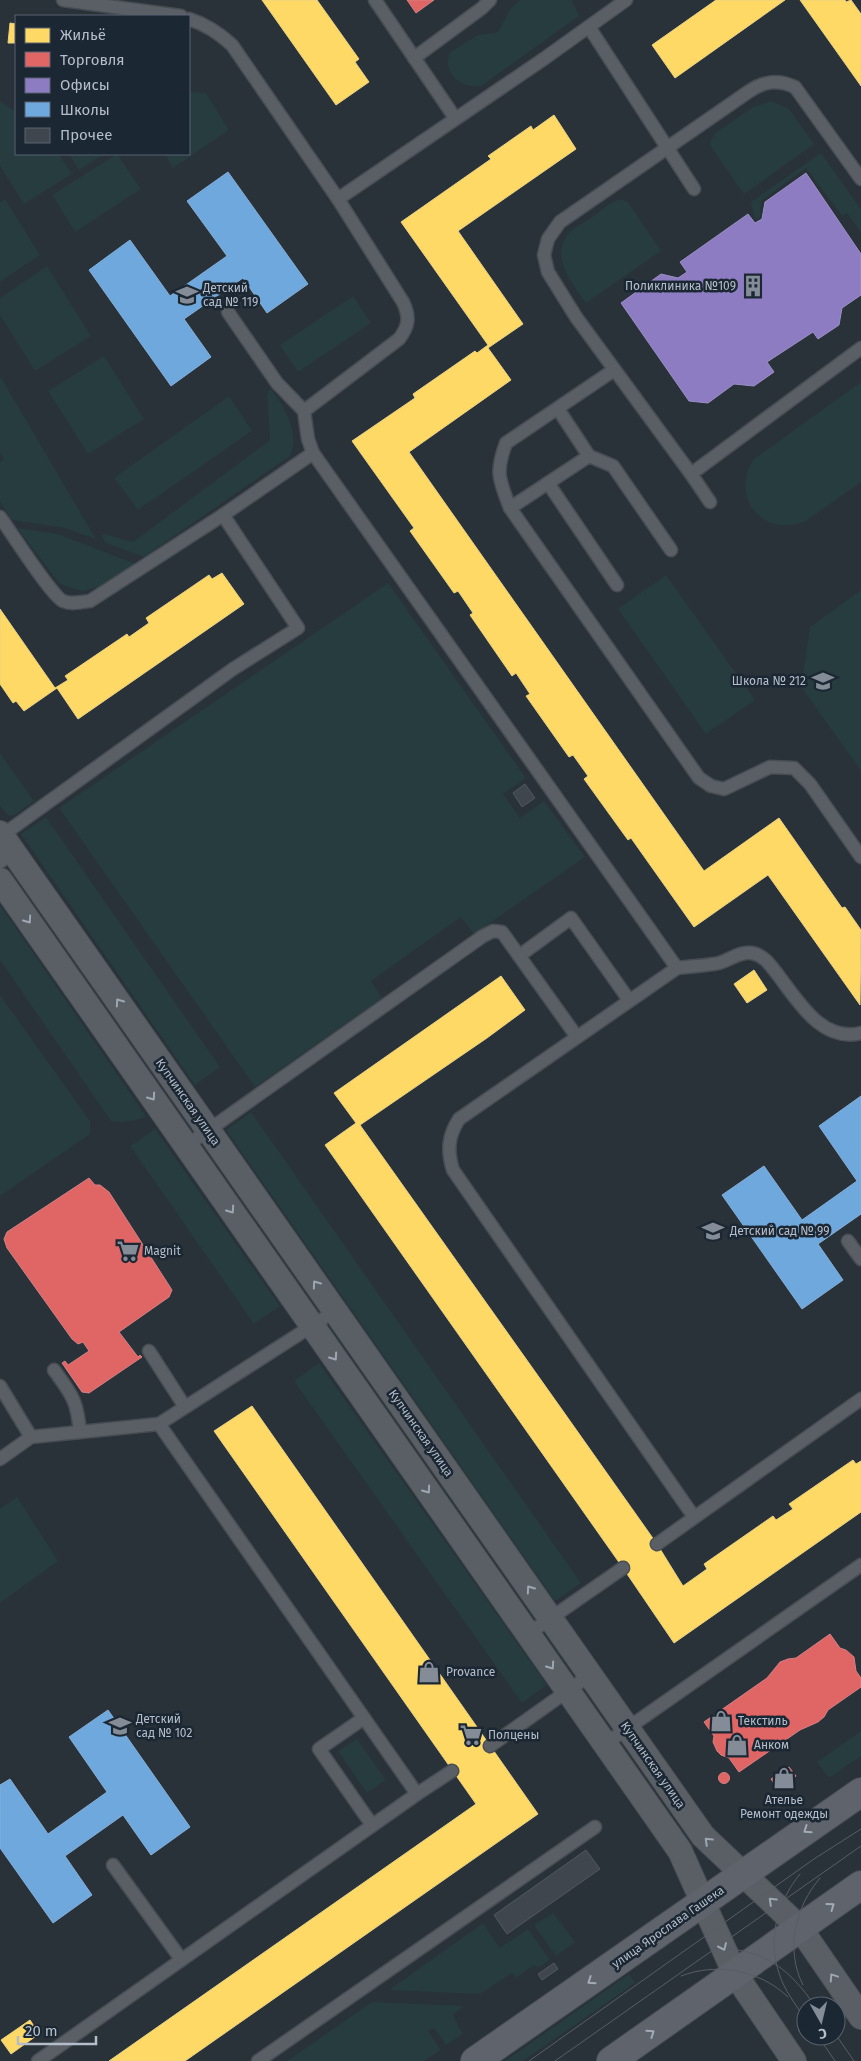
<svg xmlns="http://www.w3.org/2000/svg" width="861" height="2061" font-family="'Fira Sans',sans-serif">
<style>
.green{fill:#263c3f}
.homes{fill:#ffd966;stroke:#e8d184}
.shops{fill:#e06666;stroke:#d38084}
.offices{fill:#8e7cc3;stroke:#9990c5}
.schools{fill:#6fa8dc;stroke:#84aed7}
.building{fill:#40464d;stroke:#515860}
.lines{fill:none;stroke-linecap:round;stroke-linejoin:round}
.lane-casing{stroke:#484d53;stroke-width:15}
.street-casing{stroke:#484d53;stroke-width:26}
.secondary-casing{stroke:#484d53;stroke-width:30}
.lane{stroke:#5a5f66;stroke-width:12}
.street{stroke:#5a5f66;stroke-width:24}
.secondary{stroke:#5e636c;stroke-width:28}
.tram{stroke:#585e64;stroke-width:1}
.oneway{stroke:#9ea6b1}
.oneway2{stroke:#a3abb7}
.labels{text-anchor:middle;stroke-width:5;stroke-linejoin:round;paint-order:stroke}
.poi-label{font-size:12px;fill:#b4bdca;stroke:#1c2734;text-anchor:start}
.street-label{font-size:12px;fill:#b4bdca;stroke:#1c2734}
</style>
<rect width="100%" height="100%" fill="#293139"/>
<!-- green -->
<g class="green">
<path d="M520,0h52l7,16 -98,70c-19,3 -40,-13 -31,-34l28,-17 20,-3 12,-23z"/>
<polygon points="189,92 206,93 229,130 173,168 165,154 189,154"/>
<polygon points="0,101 16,112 16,154 59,154 72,174 24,204 0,166"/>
<polygon points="772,101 789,109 814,144 744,194 711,147 710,142 714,134 753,107"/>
<polygon points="821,153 861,209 861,233 847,213 842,216 806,168 761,201 760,217 755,220 751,202"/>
<polygon points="69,154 104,154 79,170"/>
<polygon points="117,154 141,189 75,232 52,195"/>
<polygon points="5,199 40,255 0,282 0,202"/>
<path d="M621,199l7,3 33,49 -75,52c-14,-20 -39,-49 -15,-72 5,-4 11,-8 17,-11 10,-7 21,-18 33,-21z"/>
<polygon points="47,266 91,336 35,371 0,315 0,298"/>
<polygon points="353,296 371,323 298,372 280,345"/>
<polygon points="104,356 144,419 88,454 48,391"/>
<polygon points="0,376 96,539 65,528 12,520 0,502 0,462 4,459 0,453"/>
<path d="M861,382v100l-55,39c-42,18 -78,-23 -52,-62z"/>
<path d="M270,388c14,17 31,46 20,68l-146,101 -38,-14 -5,-8 4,-1 28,8 137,-102 -3,-45z"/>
<polygon points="229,396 252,431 138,510 114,478"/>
<polygon points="17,528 58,534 136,564 102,586 83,591 71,588 59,583"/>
<polygon points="666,575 755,700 706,734 618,609"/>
<polygon points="388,583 526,778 503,794 520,818 544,801 585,857 474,934 461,917 371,981 382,998 255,1087 59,808"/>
<polygon points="861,590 861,771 801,687 810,627"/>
<polygon points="0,753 34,801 15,815 9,816 0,806"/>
<polygon points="46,817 220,1067 195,1085 21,834"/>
<path d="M0,905l146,211c-11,6 -22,7 -35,5l-111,-161z"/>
<polygon points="0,995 90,1121 90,1134 0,1196"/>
<polygon points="251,1112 581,1583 555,1601 226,1130"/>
<polygon points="155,1129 280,1306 254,1324 130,1146"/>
<polygon points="319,1363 547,1685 522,1703 294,1381"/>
<polygon points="17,1497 58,1561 0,1603 0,1509"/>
<polygon points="861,1731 861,1756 829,1778 817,1762"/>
<polygon points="357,1739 386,1780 367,1793 338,1751"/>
<polygon points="553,1913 575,1942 556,1956 534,1925"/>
<polygon points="483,1923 500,1948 528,1929 550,1960 538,1968 534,1965 516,1978 512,1973 480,1994 389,1990"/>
<polygon points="629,1974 635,1983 523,2061 505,2061"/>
<polygon points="372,2002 464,2006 453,2015 463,2034 446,2045 434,2028 428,2031 441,2050 424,2061 287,2061"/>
</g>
<!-- homes -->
<g class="homes">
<polygon points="262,0 317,0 359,59 355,62 369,82 336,105"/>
<polygon points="716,0 785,0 675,78 652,45"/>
<polygon points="800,0 845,0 846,2 851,0 861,14 861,86"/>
<polygon points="10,23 16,24 16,43 8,43"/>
<polygon points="554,115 576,149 458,231 523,324 488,348 511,380 409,452 704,871 779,818 842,908 845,907 861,930 860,1005 768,875 694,927 631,838 628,840 584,779 588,776 573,755 569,757 526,696 530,694 516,673 512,676 470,615 473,613 458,591 454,593 410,531 414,528 352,441 415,398 413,394 475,351 477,353 488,345 401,222 491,159 488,156 531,126 533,130"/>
<polygon points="222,573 244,604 78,719 57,688 24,711 16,701 13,703 0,684 0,609 55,688 68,680 65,676 127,634 129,637 149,623 146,618 209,575 212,579"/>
<polygon points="754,970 767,990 747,1003 734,984"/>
<polygon points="501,976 525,1010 487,1038 360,1125 563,1411 657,1544 683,1586 707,1569 704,1564 773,1516 776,1520 793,1509 789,1504 853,1460 856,1464 861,1461 861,1512 674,1643 623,1568 325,1145 356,1123 334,1093"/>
<polygon points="252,1406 538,1814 185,2061 109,2061 476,1804 214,1431"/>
<polygon points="30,2020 39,2034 11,2054 1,2040"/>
</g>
<!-- shops -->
<g class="shops">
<polygon points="407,0 434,0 416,13"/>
<polygon points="89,1178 95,1185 100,1185 109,1192 172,1290 169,1297 119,1332 138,1357 140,1355 142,1357 89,1393 82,1392 62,1363 65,1361 68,1365 89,1351 83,1342 78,1344 72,1339 7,1248 4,1239 7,1232"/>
<polygon points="830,1634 840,1648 846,1650 854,1657 856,1671 861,1678 861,1687 828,1710 824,1717 818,1722 800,1730 739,1772 729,1758 721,1755 717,1751 713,1742 714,1736 704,1722 767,1678 780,1662 788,1659 796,1658"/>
<polygon points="789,1767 796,1776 778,1789 771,1779"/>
<circle cx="724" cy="1778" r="5.5"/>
</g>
<!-- offices -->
<polygon class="offices" points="806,173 861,254 861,295 842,308 839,325 818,339 813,332 767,362 774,372 754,386 734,384 708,403 689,401 621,303 661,274 678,278 687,272 680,262 748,214 755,223 762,219 765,202"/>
<!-- schools -->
<g class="schools">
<polygon points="228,172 308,284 267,313 243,278 184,319 211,357 171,386 89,270 130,240 170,296 227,256 187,201"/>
<polygon points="861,1096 861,1214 818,1244 843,1280 802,1309 722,1195 764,1166 802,1220 857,1181 819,1126"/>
<polygon points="108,1710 190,1827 151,1855 123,1815 65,1856 92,1895 53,1923 0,1848 0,1785 10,1779 48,1834 107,1792 69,1737"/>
</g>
<!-- building -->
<g class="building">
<polygon points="525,784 535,798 522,807 513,793"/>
<polygon points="586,1850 600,1869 507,1934 494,1915"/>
<polygon points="554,1963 558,1969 542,1980 538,1974"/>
</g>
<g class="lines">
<!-- lane casing -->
<g class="lane-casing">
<g id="lane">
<polyline points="63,0 181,16"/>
<polyline points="375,0 455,118"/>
<path d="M189,19c16,5 30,14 43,26l106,154 207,-141 81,-58"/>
<polyline points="589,27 694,189"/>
<polyline points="414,58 482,8 490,0"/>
<path d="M861,179l-66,-92c-17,-8 -31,-6 -47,5l-188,130 -12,17 -4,16 4,17 28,45 115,157 170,-126"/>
<polyline points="228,312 277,383 304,411 308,439 313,453 677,968"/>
<path d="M614,370l-108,73c-11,30 -7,36 4,65l189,270 12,8 13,3 46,-22 24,1 16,16 51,73"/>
<polyline points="558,409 589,456 613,466 671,550"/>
<path d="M304,411l95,-72c10,-13 11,-22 4,-37l-65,-103"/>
<polyline points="691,474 710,502"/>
<polyline points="548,483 617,585"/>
<polyline points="510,508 589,456"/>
<path d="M0,517c11,15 51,78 63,84 9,4 17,1 27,0l133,-86 90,-62"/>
<polyline points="0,837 233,669 298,628 223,515"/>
<polyline points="0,862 14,853"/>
<polyline points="519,956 571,918 629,1000"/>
<polyline points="186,1146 483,936 493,931 502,932 577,1037"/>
<polyline points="848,1241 861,1259"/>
<polyline points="149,1351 185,1407"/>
<path d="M54,1370c18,25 23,30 26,62"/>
<polyline points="0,1386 31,1437"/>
<polyline points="0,1459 31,1437 159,1424"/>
<path d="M694,1517l-241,-347c-6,-19 -5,-34 6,-51l218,-151c14,-2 29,-2 42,-5 11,-3 21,-12 33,-10 12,2 19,13 26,22 20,26 44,68 83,58"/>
<polyline points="657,1544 861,1399"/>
<polyline points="528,1634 623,1568"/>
<polyline points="364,1718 319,1749 372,1825"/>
<polyline points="605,1744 861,1565"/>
<polyline points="490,1746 590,1675"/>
<polyline points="417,1794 452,1771"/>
<polyline points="113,1865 181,1959"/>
<polyline points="38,2061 417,1794 159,1424 335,1311"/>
<polyline points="258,2061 595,1827"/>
</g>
</g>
<!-- street casing -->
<g class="street-casing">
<g id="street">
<polyline points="0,833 703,1836 800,1928 861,2017"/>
<polyline points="0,880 680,1851 735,1974 794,2061"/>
</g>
</g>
<!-- secondary casing -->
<g class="secondary-casing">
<g id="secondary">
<polyline points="475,2061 861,1792"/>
<polyline points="611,2061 861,1885"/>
</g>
</g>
<!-- lane -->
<use href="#lane" class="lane"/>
<!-- street -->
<use href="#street" class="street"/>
<!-- secondary -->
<use href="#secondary" class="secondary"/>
<!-- tram -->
<g class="tram">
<path d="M800,1874c-22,27 -33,64 -21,99 5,17 17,32 27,47"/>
<path d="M714,1949c48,-2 75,19 101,57"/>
<path d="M681,1976c36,-14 79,-6 107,21"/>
<path d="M803,1985c-18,-35 -8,-78 17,-107"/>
<polyline points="836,2035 854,2061"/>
<polyline points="818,2036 835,2061"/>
<polyline points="529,2061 814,1859 861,1829"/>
<polyline points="555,2061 861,1846"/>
</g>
</g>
<!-- one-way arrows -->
<defs><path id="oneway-chevron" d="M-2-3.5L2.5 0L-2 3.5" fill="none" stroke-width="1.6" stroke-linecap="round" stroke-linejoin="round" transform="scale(1.25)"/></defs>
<g class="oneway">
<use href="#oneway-chevron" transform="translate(28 920) rotate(55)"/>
<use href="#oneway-chevron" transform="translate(119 1002) rotate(-125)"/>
<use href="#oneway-chevron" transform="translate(152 1097) rotate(55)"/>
<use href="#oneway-chevron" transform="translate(231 1210) rotate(55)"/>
<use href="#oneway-chevron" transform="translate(316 1284) rotate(-125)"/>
<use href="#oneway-chevron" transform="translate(334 1357) rotate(55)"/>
<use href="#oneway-chevron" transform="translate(427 1490) rotate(55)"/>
<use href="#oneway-chevron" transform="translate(530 1589) rotate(-125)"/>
<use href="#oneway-chevron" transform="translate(551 1666) rotate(55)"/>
<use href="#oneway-chevron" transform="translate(708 1841) rotate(-136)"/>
<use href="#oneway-chevron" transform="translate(772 1901) rotate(-137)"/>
<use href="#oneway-chevron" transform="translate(723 1947) rotate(66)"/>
<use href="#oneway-chevron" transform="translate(833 1977) rotate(-124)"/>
</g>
<g class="oneway2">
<use href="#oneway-chevron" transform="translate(807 1830) rotate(145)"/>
<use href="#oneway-chevron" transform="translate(831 1906) rotate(-36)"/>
<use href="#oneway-chevron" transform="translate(591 1981) rotate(146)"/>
<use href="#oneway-chevron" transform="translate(651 2033) rotate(-35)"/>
</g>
<!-- icons -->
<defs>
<g id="building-bare" transform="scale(1.725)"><path d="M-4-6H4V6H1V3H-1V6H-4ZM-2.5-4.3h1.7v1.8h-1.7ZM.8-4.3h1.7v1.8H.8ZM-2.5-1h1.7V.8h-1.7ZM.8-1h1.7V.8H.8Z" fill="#838c97" stroke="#1c2734" stroke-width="2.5" paint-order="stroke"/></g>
<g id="school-bare" transform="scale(1.725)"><path d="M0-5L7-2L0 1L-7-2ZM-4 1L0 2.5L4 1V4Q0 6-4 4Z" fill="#838c97" stroke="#1c2734" stroke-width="2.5" paint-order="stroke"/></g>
<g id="supermarket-bare" transform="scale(1.725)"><path d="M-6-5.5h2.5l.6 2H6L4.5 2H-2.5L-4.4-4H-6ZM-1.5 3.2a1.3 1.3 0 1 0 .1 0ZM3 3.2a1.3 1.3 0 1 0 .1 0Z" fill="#838c97" stroke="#1c2734" stroke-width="2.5" paint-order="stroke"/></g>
<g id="shop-bare" transform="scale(1.725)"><path d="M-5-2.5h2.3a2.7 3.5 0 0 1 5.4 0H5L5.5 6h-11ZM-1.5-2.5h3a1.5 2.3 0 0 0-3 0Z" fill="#838c97" stroke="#1c2734" stroke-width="2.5" paint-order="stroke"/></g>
</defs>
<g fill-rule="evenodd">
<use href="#building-bare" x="753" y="286"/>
<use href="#school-bare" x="187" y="295"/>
<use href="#school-bare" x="823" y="681"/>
<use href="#school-bare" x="713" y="1231"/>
<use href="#supermarket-bare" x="128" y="1251"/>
<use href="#shop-bare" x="429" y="1672"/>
<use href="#shop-bare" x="721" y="1721"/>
<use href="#school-bare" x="120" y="1726"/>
<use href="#supermarket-bare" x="471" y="1735"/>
<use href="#shop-bare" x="737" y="1745"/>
<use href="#shop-bare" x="784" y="1778"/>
</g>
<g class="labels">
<!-- poi labels -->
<g class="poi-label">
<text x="736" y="290" text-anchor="end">Поликлиника №109</text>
<text x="203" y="292">Детский<tspan x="203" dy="14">сад № 119</tspan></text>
<text x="806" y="685" text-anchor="end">Школа № 212</text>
<text x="730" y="1235">Детский сад № 99</text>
<text x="144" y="1255">Magnit</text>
<text x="446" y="1676">Provance</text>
<text x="136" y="1723">Детский<tspan x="136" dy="14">сад № 102</tspan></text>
<text x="738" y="1725">Текстиль</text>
<text x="488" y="1739">Полцены</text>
<text x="754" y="1749">Анком</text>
<text x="784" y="1804" text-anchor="middle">Ателье<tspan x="784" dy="14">Ремонт одежды</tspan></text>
</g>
<!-- street labels -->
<g class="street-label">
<text transform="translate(188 1102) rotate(55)" y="4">Купчинская улица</text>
<text transform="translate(421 1433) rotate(55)" y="4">Купчинская улица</text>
<text transform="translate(653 1765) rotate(55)" y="4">Купчинская улица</text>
<text transform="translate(668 1927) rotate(-35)" y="4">улица Ярослава Гашека</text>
</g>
</g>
<!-- legend -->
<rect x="15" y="15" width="175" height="140" fill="#1c2734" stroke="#596370"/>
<rect x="25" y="28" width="25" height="15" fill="#ffd966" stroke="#596370"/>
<text x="60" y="40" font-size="15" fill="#b4bdca">Жильё</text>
<rect x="25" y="52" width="25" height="15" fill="#e06666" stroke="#596370"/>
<text x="60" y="65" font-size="15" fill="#b4bdca">Торговля</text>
<rect x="25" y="78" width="25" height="15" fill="#8e7cc3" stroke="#596370"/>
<text x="60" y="90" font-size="15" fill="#b4bdca">Офисы</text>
<rect x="25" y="102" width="25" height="15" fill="#6fa8dc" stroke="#596370"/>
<text x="60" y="115" font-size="15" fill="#b4bdca">Школы</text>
<rect x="25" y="128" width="25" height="15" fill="#40464d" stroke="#596370"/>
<text x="60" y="140" font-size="15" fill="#b4bdca">Прочее</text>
<!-- north arrow -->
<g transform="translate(821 2021) rotate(172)"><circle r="24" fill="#1c2734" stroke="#596370"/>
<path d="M0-4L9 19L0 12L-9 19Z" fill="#838c97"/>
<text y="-8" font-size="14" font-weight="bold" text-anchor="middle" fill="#b4bdca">С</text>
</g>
<!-- scale -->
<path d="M18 2036v8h78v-8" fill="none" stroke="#b4bdca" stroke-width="2.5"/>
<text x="25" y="2036" font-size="15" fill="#b4bdca" stroke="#1c2734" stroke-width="4" paint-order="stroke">20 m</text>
</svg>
